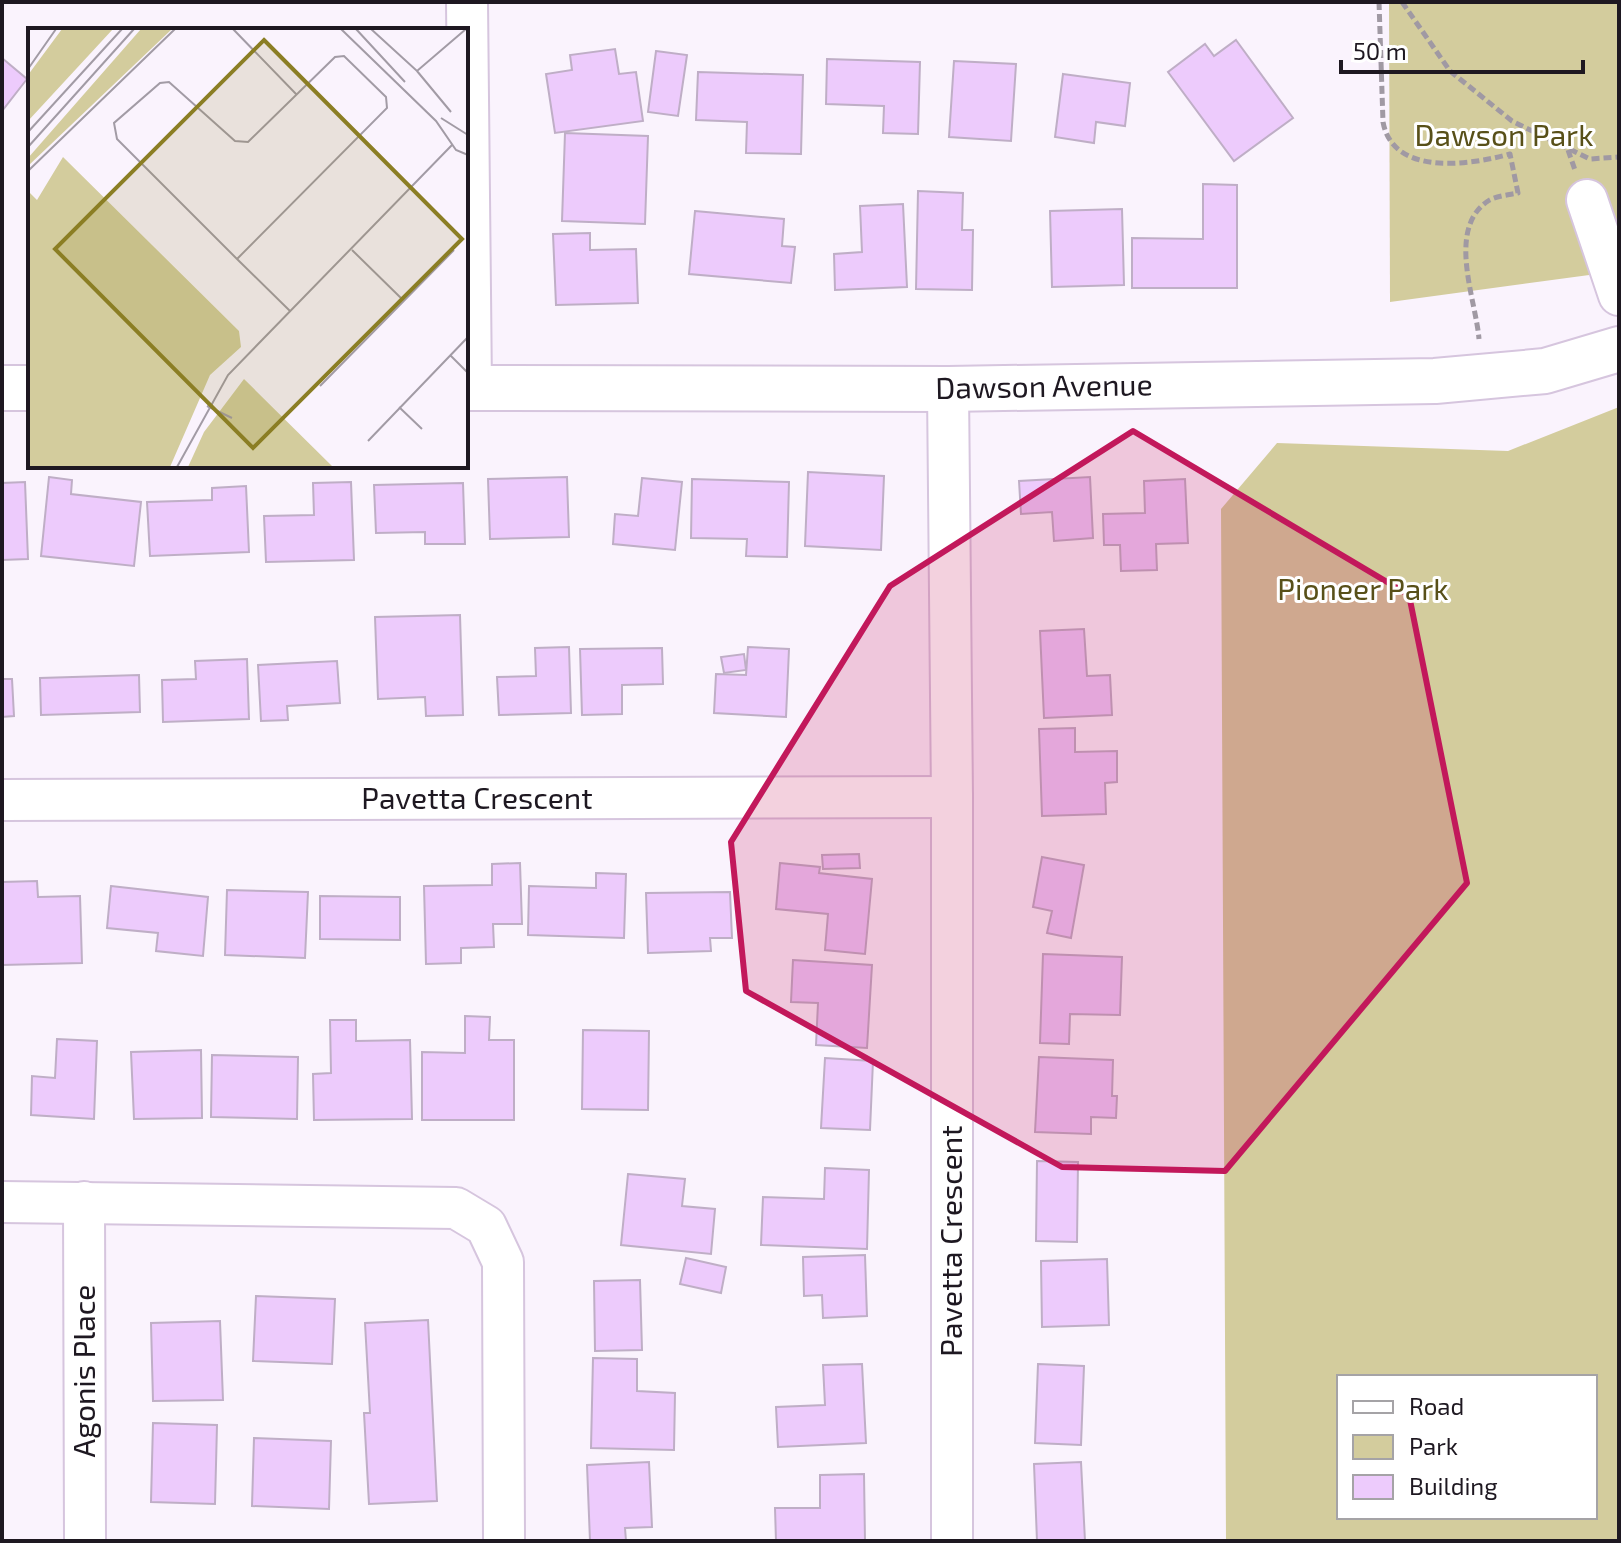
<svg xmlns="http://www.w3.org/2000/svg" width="1621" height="1543" font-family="'Exo 2',sans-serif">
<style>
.green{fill:#d3cc9d;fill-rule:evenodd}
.building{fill:#edcbfc;stroke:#bfaec6;stroke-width:2}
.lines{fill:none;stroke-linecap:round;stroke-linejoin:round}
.minor-casing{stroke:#d6c5de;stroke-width:44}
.major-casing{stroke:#d6c5de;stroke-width:48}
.path{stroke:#a099a3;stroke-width:5;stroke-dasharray:8 4;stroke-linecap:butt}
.minor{stroke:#fff;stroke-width:40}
.major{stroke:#fff;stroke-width:44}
.marked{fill:#c2185b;fill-opacity:0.2;stroke:#c2185b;stroke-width:6;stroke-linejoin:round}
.labels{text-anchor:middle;stroke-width:6;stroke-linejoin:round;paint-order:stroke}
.park-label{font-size:30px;fill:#585019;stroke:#fff}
.street-label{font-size:30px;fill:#1e1821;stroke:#fff}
.inset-road{fill:none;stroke:#a29ba5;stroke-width:2}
.view{fill:#8b7e24;fill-opacity:0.15;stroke:#8b7e24;stroke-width:4}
.inset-edge{fill:none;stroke:#1e1821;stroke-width:4}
</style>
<rect width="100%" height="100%" fill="#faf3fd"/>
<!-- green -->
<g class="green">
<polygon points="1389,2 1619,2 1619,271 1390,302"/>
<path d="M1619,407v1134h-393l-5,-1032 56,-66 231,8zM1339,1377h256v140h-256z"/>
</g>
<!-- building -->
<g class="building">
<polygon points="1236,40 1293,118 1234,161 1168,72 1205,44 1214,56"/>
<polygon points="615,49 619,74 636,72 643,121 555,133 546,74 572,70 570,55"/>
<polygon points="656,51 687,55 678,116 648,112"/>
<polygon points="2,58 27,79 2,111"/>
<polygon points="827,59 920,62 918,134 883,133 884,106 826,104"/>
<polygon points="954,61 1016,64 1011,141 949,137"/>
<polygon points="698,72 803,75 801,154 746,153 747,122 696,120"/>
<polygon points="1063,74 1130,83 1125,126 1096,122 1094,143 1055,137"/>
<polygon points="565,133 648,136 645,224 562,221"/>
<polygon points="1203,184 1237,185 1237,288 1132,288 1132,238 1203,239"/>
<polygon points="918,191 963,193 962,230 973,230 972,290 916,289"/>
<polygon points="903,204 907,287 835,290 834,254 862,252 860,206"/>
<polygon points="1122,209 1124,285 1052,287 1050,211"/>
<polygon points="695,211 784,219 782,246 795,247 791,283 689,274"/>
<polygon points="590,233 590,250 636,249 638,303 556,305 553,234"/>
<polygon points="808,472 884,476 881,550 805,546"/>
<polygon points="49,477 72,480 71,494 141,502 134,566 41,556"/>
<polygon points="567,477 569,537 490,539 488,479"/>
<polygon points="1090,477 1093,538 1054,541 1052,512 1021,514 1019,481"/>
<polygon points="642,478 682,482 675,550 613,544 615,514 638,516"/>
<polygon points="692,479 789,482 787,557 746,556 747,539 691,538"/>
<polygon points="1185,479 1188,543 1156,544 1157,570 1121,571 1120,545 1104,545 1103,514 1145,513 1144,481"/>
<polygon points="25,482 28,559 2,560 2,483"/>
<polygon points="351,482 354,560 266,562 264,516 314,515 313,483"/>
<polygon points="463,483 465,544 425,544 425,532 376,533 374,485"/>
<polygon points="246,486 249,552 150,556 147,502 212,500 212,488"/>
<polygon points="460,615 463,715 426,716 425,697 378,699 375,617"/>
<polygon points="1084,629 1087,676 1110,675 1112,715 1044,718 1040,631"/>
<polygon points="569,647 571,713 499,715 497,677 536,676 535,648"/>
<polygon points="748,647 789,649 786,717 714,713 716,674 746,675"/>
<polygon points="662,648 663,684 622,685 622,714 582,715 580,649"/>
<polygon points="744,654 746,670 724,673 721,657"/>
<polygon points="247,659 249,719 163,722 162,680 196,679 195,661"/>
<polygon points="337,661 340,703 287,706 288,720 261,721 258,665"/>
<polygon points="139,675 140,712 41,715 40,678"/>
<polygon points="2,679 12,679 14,716 2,717"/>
<polygon points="1075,728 1075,752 1117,751 1117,782 1105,783 1106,814 1042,816 1039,729"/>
<polygon points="859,854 860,868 823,869 822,855"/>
<polygon points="1042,857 1084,865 1071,938 1047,933 1052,911 1033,907"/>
<polygon points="520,863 522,924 493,924 494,947 461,948 461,963 426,964 424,886 492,885 492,864"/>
<polygon points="780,863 820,867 819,873 872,879 865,954 825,950 828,914 776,909"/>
<polygon points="596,873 626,874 624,938 528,935 529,886 596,888"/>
<polygon points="37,881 38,897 80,896 82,963 2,965 2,882"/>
<polygon points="111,886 208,897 203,956 156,951 158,933 107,928"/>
<polygon points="227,890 308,892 305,958 225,955"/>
<polygon points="730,892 732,938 710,938 711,951 648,953 646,893"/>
<polygon points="320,896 400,897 400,940 320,939"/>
<polygon points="1043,954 1122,957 1120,1015 1070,1014 1069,1044 1040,1043"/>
<polygon points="793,960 872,965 867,1048 816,1045 818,1003 791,1002"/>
<polygon points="465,1016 490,1017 489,1040 514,1040 514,1120 422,1120 422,1052 465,1053"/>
<polygon points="330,1020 356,1020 356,1041 410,1040 412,1119 314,1120 313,1074 331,1073"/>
<polygon points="583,1030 649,1031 648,1110 582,1109"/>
<polygon points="57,1039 97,1041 94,1119 31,1115 32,1076 55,1078"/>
<polygon points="201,1050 202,1118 134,1119 131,1052"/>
<polygon points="212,1055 298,1057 297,1119 211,1117"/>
<polygon points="1039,1057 1113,1060 1112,1096 1117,1096 1116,1118 1091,1117 1091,1134 1035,1132"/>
<polygon points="825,1058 873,1061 870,1130 821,1128"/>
<polygon points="1037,1161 1078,1162 1077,1242 1036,1241"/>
<polygon points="825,1168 869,1170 867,1249 761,1245 763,1197 824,1199"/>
<polygon points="628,1174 685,1179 682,1206 715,1209 711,1254 621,1245"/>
<polygon points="865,1255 867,1316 823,1318 822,1295 804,1296 803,1257"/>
<polygon points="686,1258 726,1267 721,1293 680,1284"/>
<polygon points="1107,1259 1109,1325 1042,1327 1041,1261"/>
<polygon points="640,1280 642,1350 595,1351 594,1281"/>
<polygon points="256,1296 335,1299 332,1364 253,1361"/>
<polygon points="428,1320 437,1501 369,1504 364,1413 370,1413 365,1323"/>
<polygon points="220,1321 223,1400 153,1401 151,1323"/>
<polygon points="593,1358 637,1359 637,1391 675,1393 674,1450 591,1448"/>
<polygon points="862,1364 866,1443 778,1447 776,1407 825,1405 823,1365"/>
<polygon points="1038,1364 1084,1366 1081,1445 1035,1443"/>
<polygon points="153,1423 217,1425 215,1504 151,1502"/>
<polygon points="254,1438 331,1441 329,1509 252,1506"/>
<polygon points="649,1462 652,1527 625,1528 626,1541 590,1541 587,1465"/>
<polygon points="1081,1462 1085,1541 1037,1541 1034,1464"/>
<polygon points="864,1474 865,1541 776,1541 775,1508 820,1508 820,1475"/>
</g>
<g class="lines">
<!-- minor casing -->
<g class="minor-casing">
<g id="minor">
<polyline points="467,2 471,388"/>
<polyline points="1587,200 1619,295"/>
<polyline points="948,389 952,797 952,1541"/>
<polyline points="2,800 952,797"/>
<polyline points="2,1202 456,1208 486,1226 503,1262 504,1541"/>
<polyline points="84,1202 85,1541"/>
</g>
</g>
<!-- major casing -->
<g class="major-casing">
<g id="major">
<polyline points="2,388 30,388"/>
<polyline points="466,388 948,389 1435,381 1545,371 1619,349"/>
</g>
</g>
<!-- path -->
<g class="path">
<path d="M1379,2l4,120c10,55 87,43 127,32l8,39c-10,2 -22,3 -30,8 -42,28 -12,99 -9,138"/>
<polyline points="1402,2 1450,71 1512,121 1590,159 1619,157"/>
<polyline points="1568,150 1575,170"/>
</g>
<!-- minor -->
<use href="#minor" class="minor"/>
<!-- major -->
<use href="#major" class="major"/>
</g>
<!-- marked area -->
<path class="marked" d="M1133,431l276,164 58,288 -242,288 -163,-4 -316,-176 -15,-149 159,-256z"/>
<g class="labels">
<!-- park labels -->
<g class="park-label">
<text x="1504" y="146">Dawson Park</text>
<text x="1363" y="600">Pioneer Park</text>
</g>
<!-- street labels -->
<g class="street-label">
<text transform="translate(1044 387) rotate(-1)" y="10">Dawson Avenue</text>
<text x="477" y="809">Pavetta Crescent</text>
<text transform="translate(952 1241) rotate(-90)" y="10">Pavetta Crescent</text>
<text transform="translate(85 1371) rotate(-90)" y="10">Agonis Place</text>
</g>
</g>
<!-- overview -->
<g transform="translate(28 28)">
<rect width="440" height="440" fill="#faf3fd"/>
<path d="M34,1h51l-85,92v-46zM113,1h31l-144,137v-8zM35,129l176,174 2,16 -31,28 -40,92h-142v-276l9,9zM216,351l89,88h-145l16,-35z" fill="#d3cc9d"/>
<path class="inset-road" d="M205,1l64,66M313,1l95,92 20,29 12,5M328,1l49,53M343,1l46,42 49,-42M0,41l28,-40M389,43l34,41M413,90l27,17M0,104l94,-103M0,119l106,-118M0,143l147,-142M324,222l52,51M209,231l150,-151 -1,-11 -42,-41 -9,1 -87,85 -13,-1 -66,-59 -9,1 -46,40 3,16 120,120 53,52M422,327l18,18M292,358l134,-136M179,378l25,12M371,379l23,22M340,413l100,-104M149,439l51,-92 224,-230"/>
<path class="view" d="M236,12l198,199 -209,209 -198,-199z"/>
<rect width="440" height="440" class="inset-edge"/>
</g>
<!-- border -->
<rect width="1621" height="1543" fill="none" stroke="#1e1821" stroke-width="8"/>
<!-- legend -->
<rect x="1337" y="1375" width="260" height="144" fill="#ffffff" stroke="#a5a3a6" stroke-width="2"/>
<rect x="1353" y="1401" width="40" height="12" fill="#ffffff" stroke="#a5a3a6" stroke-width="2"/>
<text x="1409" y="1415" font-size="24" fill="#1e1821">Road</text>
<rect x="1353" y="1435" width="40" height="24" fill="#d3cc9d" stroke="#a5a3a6" stroke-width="2"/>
<text x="1409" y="1455" font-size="24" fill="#1e1821">Park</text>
<rect x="1353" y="1475" width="40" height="24" fill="#edcbfc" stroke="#a5a3a6" stroke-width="2"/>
<text x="1409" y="1495" font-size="24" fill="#1e1821">Building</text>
<!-- scale -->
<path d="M1341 60v12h242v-12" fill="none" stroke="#1e1821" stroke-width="4"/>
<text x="1353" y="60" font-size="24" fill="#1e1821" stroke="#ffffff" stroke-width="6" paint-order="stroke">50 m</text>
</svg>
